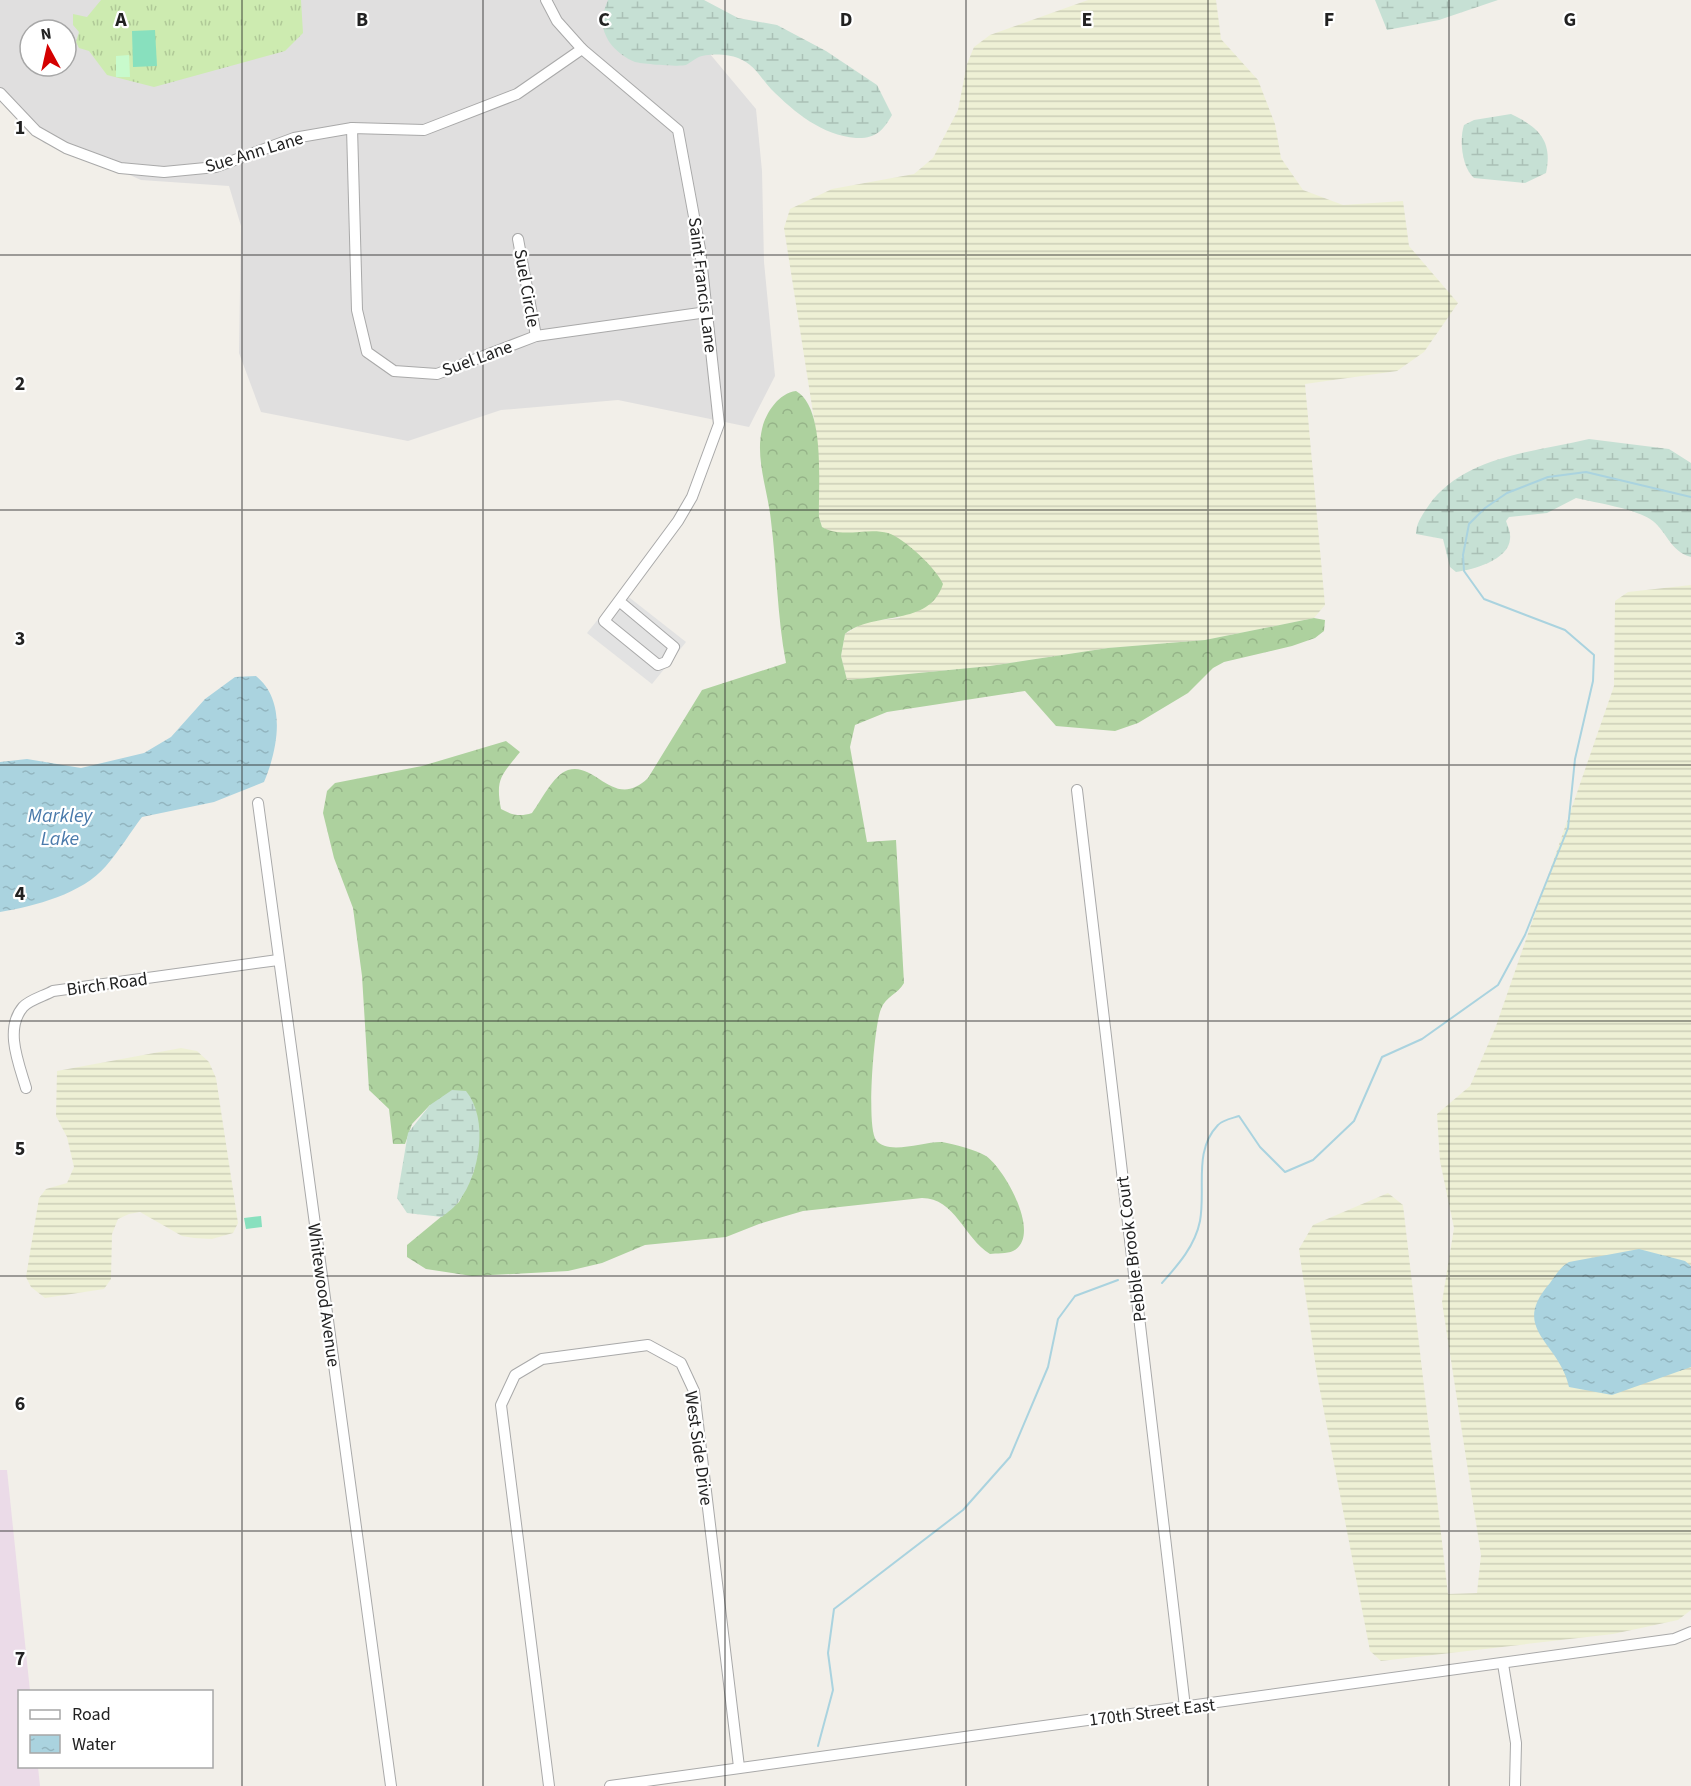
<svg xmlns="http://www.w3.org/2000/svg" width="1691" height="1786" font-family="'Source Sans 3',sans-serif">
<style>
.residential{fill:#e0dfdf;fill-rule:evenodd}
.industrial{fill:#ebdbe8}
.farmland{fill:url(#farmland-rules)}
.grass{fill:url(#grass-tufts)}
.forest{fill:url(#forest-crowns)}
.wetland{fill:url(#wetland-marsh)}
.park{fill:#c8facc}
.pitch{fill:#88e0be}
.parking{fill:#e2e2e2}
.water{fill:url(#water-ripples)}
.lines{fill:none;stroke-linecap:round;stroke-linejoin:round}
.stream{stroke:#aad3df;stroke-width:2}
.minor-casing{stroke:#a9a9a9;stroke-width:12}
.minor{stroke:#fff;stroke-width:10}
.grid{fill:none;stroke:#222;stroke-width:1.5;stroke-opacity:0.55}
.labels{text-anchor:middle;stroke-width:4.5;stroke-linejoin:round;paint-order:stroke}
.street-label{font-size:18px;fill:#222;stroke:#fff}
.water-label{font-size:20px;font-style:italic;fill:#4a7aab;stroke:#fff}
.grid-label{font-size:20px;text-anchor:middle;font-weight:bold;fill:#222;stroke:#fff;stroke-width:4.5;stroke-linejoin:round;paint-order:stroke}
</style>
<defs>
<pattern id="farmland-rules" width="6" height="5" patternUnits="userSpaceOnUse" patternTransform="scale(1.5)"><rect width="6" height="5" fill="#eef0d5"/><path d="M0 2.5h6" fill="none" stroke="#ccceb7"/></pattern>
<pattern id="grass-tufts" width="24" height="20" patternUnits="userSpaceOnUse" patternTransform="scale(1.5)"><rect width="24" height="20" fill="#cdebb0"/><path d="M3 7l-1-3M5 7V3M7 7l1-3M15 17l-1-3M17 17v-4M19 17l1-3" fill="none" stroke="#b0c997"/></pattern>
<pattern id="forest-crowns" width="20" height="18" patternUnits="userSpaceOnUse" patternTransform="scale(1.5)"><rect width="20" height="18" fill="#add19e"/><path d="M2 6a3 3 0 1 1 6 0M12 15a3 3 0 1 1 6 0" fill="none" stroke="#95b388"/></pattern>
<pattern id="wetland-marsh" width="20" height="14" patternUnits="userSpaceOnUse" patternTransform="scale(1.5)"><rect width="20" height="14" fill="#c6e0d4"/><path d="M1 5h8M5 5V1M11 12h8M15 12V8" fill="none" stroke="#aac0b6"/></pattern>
<pattern id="water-ripples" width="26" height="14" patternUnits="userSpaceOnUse" patternTransform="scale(1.5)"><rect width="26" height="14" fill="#aad3df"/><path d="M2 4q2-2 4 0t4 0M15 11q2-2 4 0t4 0" fill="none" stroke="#92b5bf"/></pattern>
</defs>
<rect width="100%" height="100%" fill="#f2efe9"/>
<!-- residential -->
<path class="residential" d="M0,0h608l3,32 99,22 46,55 6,62 2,91 11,114 -26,51 -131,-27 -117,10 -93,31 -147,-29 -22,-59 2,-127 -12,-40 -88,-6 -40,-18 -57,-19 -44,-49zM30,30h36v36h-36z"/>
<!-- industrial -->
<polygon class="industrial" points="0,1470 7,1470 30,1691 20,1692 20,1766 38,1767 40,1786 0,1786"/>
<!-- farmland -->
<g class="farmland">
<polygon points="1088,0 1216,0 1221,39 1258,80 1275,124 1281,158 1303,190 1343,205 1403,201 1409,246 1458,303 1424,352 1397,371 1305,384 1325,605 1314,618 1205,640 1108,648 990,666 847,680 841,656 845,634 865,622 900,618 897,538 887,533 832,533 822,527 819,517 817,438 784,228 790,209 832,189 914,174 933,158 958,110 967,64 974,47 990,35"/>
<polygon points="1691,585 1691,1610 1678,1620 1613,1634 1381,1661 1370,1651 1317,1375 1299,1249 1313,1225 1388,1193 1403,1205 1448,1594 1477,1593 1481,1555 1442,1302 1454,1228 1440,1161 1437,1114 1470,1086 1496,1026 1614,686 1615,601 1628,592"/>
<polygon points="181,1048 197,1051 209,1062 216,1078 238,1223 233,1233 212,1239 194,1238 182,1236 140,1212 129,1214 118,1219 112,1234 111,1279 104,1289 45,1298 31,1287 26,1277 39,1198 46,1189 67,1183 74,1167 67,1137 56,1116 57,1071"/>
</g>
<!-- grass -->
<polygon class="grass" points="101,0 301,0 303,33 285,51 154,87 107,75 89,51 79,48 76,42 79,32 73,25 73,14 87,17"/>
<!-- forest -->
<path class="forest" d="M796,391c30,17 22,94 23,126l3,10c21,12 44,0 66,6 16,5 49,36 55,51 -14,44 -69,26 -98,50l-4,22 6,24 143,-14 118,-18 97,-8 109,-22 11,2 -1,11 -9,7 -23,8 -68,16 -11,6 -25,25 -50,30 -23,8 -59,-5 -31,-35 -138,21 -32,13 -5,22 17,95 29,-2 8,143c-6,11 -18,13 -23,26 -7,16 -15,118 -5,131 12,16 49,1 66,2 12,2 34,8 44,14 18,12 57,80 27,95 -6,3 -17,2 -23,3 -26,-16 -35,-56 -68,-56l-119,13 -44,13 -33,13 -81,8 -43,18 -34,8 -96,5 -46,-7 -19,-12v-12l52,-43 15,-31 -44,-66 -18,19 -7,20h-12l-4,-35 -20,-19 -7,-114 -9,-68 -19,-50 -11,-45 4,-22 8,-8 87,-17 84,-25 14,11c-18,23 -25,26 -19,57 11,6 19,8 31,4 9,-12 21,-38 36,-43 28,-9 46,41 80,8l54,-88 84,-27c-9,-47 -9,-94 -15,-142 -3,-30 -16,-62 -9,-92 4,-17 17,-36 34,-38z"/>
<!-- wetland -->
<g class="wetland">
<path d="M608,0h96l34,18 39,7 49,26 51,34 15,30c-9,16 -17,24 -36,23 -34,-3 -61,-25 -85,-49 -11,-12 -17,-25 -33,-31 -10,-4 -31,-5 -41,0 -4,2 -7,5 -11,7 -7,2 -43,-1 -51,-3 -9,-3 -20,-12 -25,-19 -10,-15 -9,-27 -2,-43z"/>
<polygon points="1375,0 1498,0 1439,20 1387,30"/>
<path d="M1511,114c27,13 42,26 35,59l-21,10 -51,-5c-12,-10 -15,-38 -10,-53l10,-5z"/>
<path d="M1589,439l80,10 22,14v94c-21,-5 -25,-28 -41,-38 -18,-11 -53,-16 -74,-21l-29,15 -38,4 -3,4c2,6 5,12 4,18 -1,21 -38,31 -54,33l-6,-5 -7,-28 -27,-5c0,-11 7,-20 13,-29 35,-49 105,-53 160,-66z"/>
<path d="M452,1090l14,1c23,28 14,83 -7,110 -4,6 -11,11 -17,16l-35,-4 -10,-15 11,-65 22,-28z"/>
</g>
<!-- park -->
<polygon class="park" points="129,55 130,77 116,77 116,56"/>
<!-- pitch -->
<g class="pitch">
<polygon points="155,30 157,66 133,67 132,31"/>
<polygon points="261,1216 262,1227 246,1229 244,1218"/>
</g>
<!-- parking -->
<polygon class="parking" points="621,591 686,642 652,684 587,633"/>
<!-- water -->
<g class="water">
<path d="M256,676c31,25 22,73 8,106l-50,20 -72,15c-12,16 -23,34 -36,49 -24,28 -71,40 -106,46v-150l27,-3 54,9 63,-15 27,-16 34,-38 30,-22z"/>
<path d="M1639,1249l46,12 6,5v101l-79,28 -43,-8c-10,-46 -60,-57 -19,-104 6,-8 10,-16 19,-21z"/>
</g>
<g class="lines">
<!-- stream -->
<g class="stream">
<path d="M1162,1283c16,-18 33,-37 38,-62 6,-33 -7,-70 18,-96 4,-5 15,-7 21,-9l21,31 25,25 28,-12 41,-39 28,-64 40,-18 76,-54 27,-50 43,-107 7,-69 18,-78 1,-26 -29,-25 -81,-31 -20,-28 -1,-16 6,-31 16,-16 22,-15 41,-16 38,-5 105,25"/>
<polyline points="818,1746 833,1690 828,1653 834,1609 963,1510 1010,1457 1048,1367 1058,1319 1075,1296 1118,1280"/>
</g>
<!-- minor casing -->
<g class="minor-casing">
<g id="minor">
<polyline points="546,0 557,21 582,49 678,130 700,249 719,424 692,497 678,521 604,621 658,665 666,662 674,647 619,601"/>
<polyline points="0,93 36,131 66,148 120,168 164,172 216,167 294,138 352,128 424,130 517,94 582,49"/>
<polyline points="352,128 357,310 367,352 394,371 437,374 536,336 707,312"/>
<polyline points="518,239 536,336"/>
<polyline points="1077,790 1185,1707"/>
<polyline points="258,803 391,1786"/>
<path d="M26,1088c-7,-24 -22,-59 -3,-81 6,-7 21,-11 30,-16l225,-31"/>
<polyline points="1503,1664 1516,1743 1515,1786"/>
<polyline points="549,1786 501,1405 515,1375 542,1359 648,1345 681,1363 694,1391 739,1767"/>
<polyline points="610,1786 1674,1639 1691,1632"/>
</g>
</g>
<!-- minor -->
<use href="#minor" class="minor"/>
</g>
<!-- grid -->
<path class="grid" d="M242,0v1786M483,0v1786M725,0v1786M966,0v1786M1208,0v1786M1449,0v1786M0,255h1691M0,510h1691M0,765h1691M0,1021h1691M0,1276h1691M0,1531h1691"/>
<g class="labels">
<!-- street labels -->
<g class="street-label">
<text transform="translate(254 152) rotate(-17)" y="6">Sue Ann Lane</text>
<text transform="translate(703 285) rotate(83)" y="6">Saint Francis Lane</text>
<text transform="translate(527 288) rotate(80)" y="6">Suel Circle</text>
<text transform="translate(477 358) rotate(-20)" y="6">Suel Lane</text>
<text transform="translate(107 984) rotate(-8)" y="6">Birch Road</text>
<text transform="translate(1131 1249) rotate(-97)" y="6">Pebble Brook Court</text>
<text transform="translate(324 1295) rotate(82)" y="6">Whitewood Avenue</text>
<text transform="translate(699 1448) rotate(82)" y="6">West Side Drive</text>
<text transform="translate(1152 1712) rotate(-7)" y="6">170th Street East</text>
</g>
<!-- water labels -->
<g class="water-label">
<text x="60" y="822">Markley<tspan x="60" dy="23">Lake</tspan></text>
</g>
</g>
<g class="grid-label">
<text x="121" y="26">A</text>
<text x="362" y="26">B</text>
<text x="604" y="26">C</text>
<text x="846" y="26">D</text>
<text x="1087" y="26">E</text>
<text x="1329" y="26">F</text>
<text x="1570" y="26">G</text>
<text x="20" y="134">1</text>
<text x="20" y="390">2</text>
<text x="20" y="645">3</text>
<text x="20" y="900">4</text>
<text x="20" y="1155">5</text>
<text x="20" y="1410">6</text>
<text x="20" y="1665">7</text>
</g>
<!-- legend -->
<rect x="18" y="1690" width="195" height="78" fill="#ffffff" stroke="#a7a7a7" stroke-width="1.5"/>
<rect x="30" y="1710" width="30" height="9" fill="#ffffff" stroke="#a7a7a7" stroke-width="1.5"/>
<text x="72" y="1720" font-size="18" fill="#222222">Road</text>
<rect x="30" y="1735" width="30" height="18" fill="url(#water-ripples)" stroke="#a7a7a7" stroke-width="1.5"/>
<text x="72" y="1750" font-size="18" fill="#222222">Water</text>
<!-- north arrow -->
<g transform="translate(48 48) rotate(352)"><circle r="28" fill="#ffffff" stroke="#a7a7a7" stroke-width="1.5"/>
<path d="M0-4.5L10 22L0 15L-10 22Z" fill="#d40000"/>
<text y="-9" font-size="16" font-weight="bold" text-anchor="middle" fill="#222222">N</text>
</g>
</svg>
